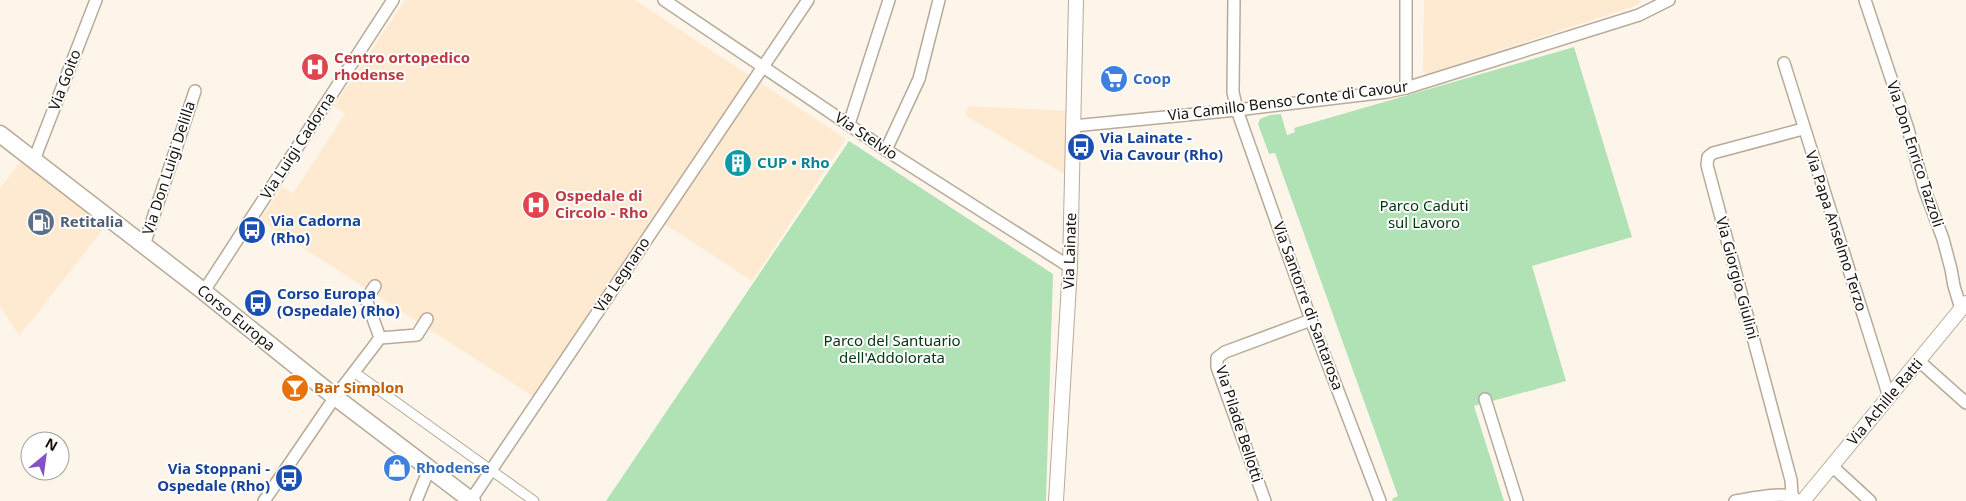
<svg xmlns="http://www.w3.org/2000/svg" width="1966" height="501" font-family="'Noto Sans',sans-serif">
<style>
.built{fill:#feead1}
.green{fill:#b0e2b5}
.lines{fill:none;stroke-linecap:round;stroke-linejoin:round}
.pedestrian-casing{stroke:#b8aa99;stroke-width:11}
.minor-casing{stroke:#b8aa99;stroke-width:14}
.tertiary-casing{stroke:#b8aa99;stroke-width:16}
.secondary-casing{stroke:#b8aa99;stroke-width:19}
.pedestrian{stroke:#fff;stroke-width:9}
.minor{stroke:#fff;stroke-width:11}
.tertiary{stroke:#fff;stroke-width:14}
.secondary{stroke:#fff;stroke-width:16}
.labels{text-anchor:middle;stroke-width:4;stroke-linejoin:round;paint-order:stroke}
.health-label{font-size:15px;font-weight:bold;fill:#be3a42;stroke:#fff;text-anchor:start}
.shop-label{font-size:15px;font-weight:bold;fill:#366cbe;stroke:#fff;text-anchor:start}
.street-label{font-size:15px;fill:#17120b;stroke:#fff}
.transit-label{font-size:15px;font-weight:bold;fill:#164399;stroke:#fff;text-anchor:start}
.culture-label{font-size:15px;font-weight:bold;fill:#0d838f;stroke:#fff;text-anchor:start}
.park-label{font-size:15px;fill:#00360d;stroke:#fff}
.service-label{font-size:15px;font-weight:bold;fill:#4e5e75;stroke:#fff;text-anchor:start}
.food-label{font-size:15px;font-weight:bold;fill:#c56008;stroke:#fff;text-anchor:start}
</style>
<rect width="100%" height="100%" fill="#fef5ea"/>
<!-- built -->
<g class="built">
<polygon points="405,0 635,0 846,139 752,281 654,217 534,397 260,220 282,187 293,193 345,114 334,106"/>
<polygon points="1424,0 1641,0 1638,5 1427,74 1423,72"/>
<polygon points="968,106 1071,111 1069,177 966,116"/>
<polygon points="25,156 109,222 19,336 0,306 0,188"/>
</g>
<!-- green -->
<g class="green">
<polygon points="1574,47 1632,237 1532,266 1566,381 1474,406 1504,501 1393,501 1392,499 1398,496 1275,153 1269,154 1258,124 1260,119 1270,115 1281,114 1287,135 1295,132 1294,128"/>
<polygon points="849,141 1053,274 1046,501 606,501"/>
</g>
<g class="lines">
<!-- pedestrian casing -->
<g class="pedestrian-casing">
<polyline id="pedestrian" points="354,372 534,501"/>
</g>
<!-- minor casing -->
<g class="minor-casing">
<g id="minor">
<polyline points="664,0 886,150 1070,267"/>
<polyline points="1234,0 1233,92 1237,110 1311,320 1380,501"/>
<polyline points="1406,0 1406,88"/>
<polyline points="1865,0 1908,129 1924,188 1943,239 1951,269 1954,286 1961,309"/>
<polyline points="1784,63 1889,397"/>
<polyline points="849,124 889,0"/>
<polyline points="1073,126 1237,110 1387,92 1406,88 1639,15 1669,0"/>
<polyline points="886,150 919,79 939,0"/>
<polyline points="34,160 96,0"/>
<polyline points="144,245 195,91"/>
<polyline points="375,286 366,299 380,338"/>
<polyline points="204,291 393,0"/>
<polyline points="1919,361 1966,403"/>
<polyline points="1485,399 1517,501"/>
<polyline points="1832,466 1870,501"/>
<polyline points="1792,495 1791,480 1707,165 1708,157 1713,153 1803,129"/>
<polyline points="471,500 808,0"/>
<polyline points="264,501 335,397 380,338 417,335 427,319"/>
<polyline points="416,501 429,469"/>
<polyline points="1265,501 1217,367 1217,358 1225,352 1311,320"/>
<path d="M1735,501c14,-2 51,-11 61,-2"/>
</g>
</g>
<!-- tertiary casing -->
<g class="tertiary-casing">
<g id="tertiary">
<polyline points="1056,501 1070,267 1076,0"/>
<polyline points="1803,501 1966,303"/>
</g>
</g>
<!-- secondary casing -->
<g class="secondary-casing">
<polyline id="secondary" points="0,134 198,287 335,397 472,501"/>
</g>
<!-- pedestrian -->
<use href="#pedestrian" class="pedestrian"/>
<!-- minor -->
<use href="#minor" class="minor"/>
<!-- tertiary -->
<use href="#tertiary" class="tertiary"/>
<!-- secondary -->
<use href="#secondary" class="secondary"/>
</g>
<!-- icons -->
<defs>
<g id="hospital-disc" transform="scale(1.4375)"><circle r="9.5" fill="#e0444e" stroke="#fff"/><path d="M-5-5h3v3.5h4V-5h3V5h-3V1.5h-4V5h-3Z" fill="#fff"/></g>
<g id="supermarket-disc" transform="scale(1.4375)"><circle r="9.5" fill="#3f7fe0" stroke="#fff"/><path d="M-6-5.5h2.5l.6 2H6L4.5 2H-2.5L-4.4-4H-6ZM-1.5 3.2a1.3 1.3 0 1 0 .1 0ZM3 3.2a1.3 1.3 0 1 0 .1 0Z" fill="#fff"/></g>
<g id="bus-disc" transform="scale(1.4375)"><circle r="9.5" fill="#1a4fb4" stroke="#fff"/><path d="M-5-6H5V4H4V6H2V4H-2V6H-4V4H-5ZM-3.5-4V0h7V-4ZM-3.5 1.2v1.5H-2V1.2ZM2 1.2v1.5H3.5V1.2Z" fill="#fff"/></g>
<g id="building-disc" transform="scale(1.4375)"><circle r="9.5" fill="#0f9aa8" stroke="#fff"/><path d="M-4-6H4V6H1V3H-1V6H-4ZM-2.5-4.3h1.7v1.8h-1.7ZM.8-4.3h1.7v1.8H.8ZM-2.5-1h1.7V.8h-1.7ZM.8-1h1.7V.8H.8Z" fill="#fff"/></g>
<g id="fuel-disc" transform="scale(1.4375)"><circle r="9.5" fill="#5c6f8a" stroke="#fff"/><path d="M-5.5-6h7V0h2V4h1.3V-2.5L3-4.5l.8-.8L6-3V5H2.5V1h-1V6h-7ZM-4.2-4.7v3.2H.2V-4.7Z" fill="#fff"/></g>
<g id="bar-disc" transform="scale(1.4375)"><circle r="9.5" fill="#e8710a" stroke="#fff"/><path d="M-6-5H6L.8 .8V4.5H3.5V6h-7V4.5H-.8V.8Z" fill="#fff"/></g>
<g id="shop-disc" transform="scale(1.4375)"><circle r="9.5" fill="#3f7fe0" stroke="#fff"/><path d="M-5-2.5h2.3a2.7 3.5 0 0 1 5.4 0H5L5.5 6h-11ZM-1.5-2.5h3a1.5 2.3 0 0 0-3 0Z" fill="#fff"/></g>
</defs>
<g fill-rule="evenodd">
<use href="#hospital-disc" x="315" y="67"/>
<use href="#supermarket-disc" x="1114" y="79"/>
<use href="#bus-disc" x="1081" y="147"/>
<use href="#building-disc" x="738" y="163"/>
<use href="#hospital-disc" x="536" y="205"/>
<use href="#fuel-disc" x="41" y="222"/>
<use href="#bus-disc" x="252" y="230"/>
<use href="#bus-disc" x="258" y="303"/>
<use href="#bar-disc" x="295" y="388"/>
<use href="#shop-disc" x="397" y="468"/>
<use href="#bus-disc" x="289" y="478"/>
</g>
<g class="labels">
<!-- health labels -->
<g class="health-label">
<text x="334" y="63">Centro ortopedico<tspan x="334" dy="17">rhodense</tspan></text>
<text x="555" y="201">Ospedale di<tspan x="555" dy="17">Circolo - Rho</tspan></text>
</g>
<!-- shop labels -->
<g class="shop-label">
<text x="1133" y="84">Coop</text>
<text x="416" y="473">Rhodense</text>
</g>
<!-- street labels -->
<g class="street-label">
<text transform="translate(65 80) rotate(-69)" y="5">Via Goito</text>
<text transform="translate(1288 101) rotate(-7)" y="5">Via Camillo Benso Conte di Cavour</text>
<text transform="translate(866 136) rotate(34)" y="5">Via Stelvio</text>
<text transform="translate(298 146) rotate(-57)" y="5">Via Luigi Cadorna</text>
<text transform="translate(1915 154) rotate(72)" y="5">Via Don Enrico Tazzoli</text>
<text transform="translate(169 168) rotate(-72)" y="5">Via Don Luigi Delilla</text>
<text transform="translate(1836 231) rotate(72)" y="5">Via Papa Anselmo Terzo</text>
<text transform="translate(1070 251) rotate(-88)" y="5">Via Lainate</text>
<text transform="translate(622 275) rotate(-56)" y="5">Via Legnano</text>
<text transform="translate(1737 278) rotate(75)" y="5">Via Giorgio Giulini</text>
<text transform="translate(1308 306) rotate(70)" y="5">Via Santorre di Santarosa</text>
<text transform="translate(236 318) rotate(39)" y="5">Corso Europa</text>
<text transform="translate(1885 402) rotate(-50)" y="5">Via Achille Ratti</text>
<text transform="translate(1239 424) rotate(72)" y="5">Via Pilade Bellotti</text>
</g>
<!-- transit labels -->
<g class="transit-label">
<text x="1100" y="143">Via Lainate -<tspan x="1100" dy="17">Via Cavour (Rho)</tspan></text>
<text x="271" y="226">Via Cadorna<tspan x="271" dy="17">(Rho)</tspan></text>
<text x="277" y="299">Corso Europa<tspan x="277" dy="17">(Ospedale) (Rho)</tspan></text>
<text x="270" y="474" text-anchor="end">Via Stoppani -<tspan x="270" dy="17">Ospedale (Rho)</tspan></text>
</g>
<!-- culture labels -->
<g class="culture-label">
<text x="757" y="168">CUP • Rho</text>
</g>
<!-- park labels -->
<g class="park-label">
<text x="1424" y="211">Parco Caduti<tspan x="1424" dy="17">sul Lavoro</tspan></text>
<text x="892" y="346">Parco del Santuario<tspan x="892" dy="17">dell'Addolorata</tspan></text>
</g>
<!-- service labels -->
<g class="service-label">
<text x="60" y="227">Retitalia</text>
</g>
<!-- food labels -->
<g class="food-label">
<text x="314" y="393">Bar Simplon</text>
</g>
</g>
<!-- north arrow -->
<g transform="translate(45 456) rotate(29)"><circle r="24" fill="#ffffff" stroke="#a2a09d"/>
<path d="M0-4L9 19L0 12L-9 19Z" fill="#8351c9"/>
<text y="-8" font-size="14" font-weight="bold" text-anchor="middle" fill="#17120b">N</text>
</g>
</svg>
